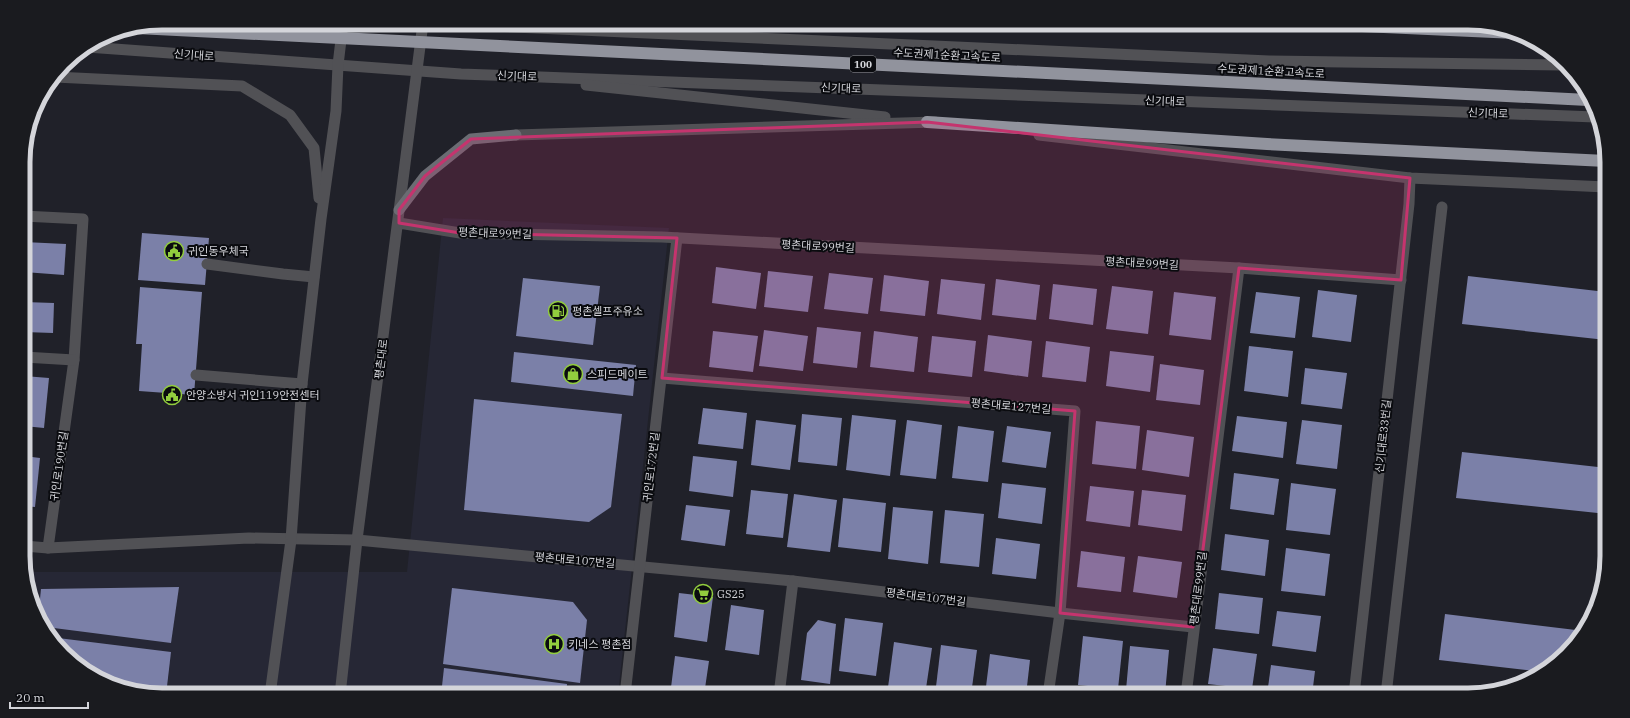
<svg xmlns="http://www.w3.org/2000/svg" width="1630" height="718" font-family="'IBM Plex Serif','Noto Sans KR',serif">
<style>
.built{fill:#262735}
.building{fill:#7b80a8}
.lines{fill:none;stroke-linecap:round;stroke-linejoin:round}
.service{stroke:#515155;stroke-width:11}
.pedestrian{stroke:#515155;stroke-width:11}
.minor{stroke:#515155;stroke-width:11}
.tertiary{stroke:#515155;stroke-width:11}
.secondary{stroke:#6b6c73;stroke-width:11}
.motorway{stroke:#91939d;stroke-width:12}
.motorway-bridge{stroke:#91939d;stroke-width:12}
.marked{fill:#c5346e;fill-opacity:0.2;stroke:#c5346e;stroke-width:3;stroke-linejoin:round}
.labels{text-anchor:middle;stroke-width:4;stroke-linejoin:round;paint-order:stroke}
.shield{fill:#0a0b0f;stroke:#97989d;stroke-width:1}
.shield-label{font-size:10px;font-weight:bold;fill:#d4d5da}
.street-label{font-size:11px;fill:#d4d5da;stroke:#0a0b0f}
.poi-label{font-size:11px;fill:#d4d5da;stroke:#0a0b0f;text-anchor:start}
.rim{fill:none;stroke:#d4d5da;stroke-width:5}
</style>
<rect width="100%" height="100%" fill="#202129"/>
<!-- built -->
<polygon class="built" points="443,218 669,228 618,695 162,695 109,685 52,641 24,572 407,572"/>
<!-- building -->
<g class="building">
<polygon points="142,233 209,238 205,285 138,280"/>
<polygon points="24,242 66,244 64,275 24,272"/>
<polygon points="716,267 761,273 756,309 712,303"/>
<polygon points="768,271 813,276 808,312 764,307"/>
<polygon points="829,273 873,278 868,314 824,309"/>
<polygon points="884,275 929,281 925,316 880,311"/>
<polygon points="1468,276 1606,292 1606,340 1462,324"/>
<polygon points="523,278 600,286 593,345 516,336"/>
<polygon points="941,279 985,284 981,320 937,314"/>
<polygon points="996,279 1040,285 1036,320 992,315"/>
<polygon points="1053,284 1097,289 1093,325 1049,319"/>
<polygon points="1112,286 1153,291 1148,334 1106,329"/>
<polygon points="140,287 202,292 194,395 139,391 142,344 136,344"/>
<polygon points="1318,290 1357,295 1351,342 1312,337"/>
<polygon points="1174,292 1216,297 1211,340 1169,335"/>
<polygon points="1256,292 1300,297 1295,338 1250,333"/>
<polygon points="24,302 54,303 53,333 24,332"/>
<polygon points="817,327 861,332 857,368 813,363"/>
<polygon points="764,330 808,336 803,371 759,366"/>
<polygon points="713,331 758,336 753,372 709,367"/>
<polygon points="874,331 918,337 914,372 870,367"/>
<polygon points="988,335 1032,341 1028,377 984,371"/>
<polygon points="932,336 976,341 972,377 928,372"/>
<polygon points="1046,341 1090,347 1086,382 1042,377"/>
<polygon points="1249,346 1293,351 1288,397 1244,391"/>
<polygon points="1110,351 1154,356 1150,392 1106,386"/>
<polygon points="514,352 636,365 633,396 511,382"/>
<polygon points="1160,364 1204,370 1200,405 1156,400"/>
<polygon points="1305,368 1347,373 1342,409 1301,404"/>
<polygon points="24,376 49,378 44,428 24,426"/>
<polygon points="474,399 622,414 611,507 589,522 464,510"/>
<polygon points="703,408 747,413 743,449 698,444"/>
<polygon points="802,414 842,418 837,466 798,462"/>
<polygon points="852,415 896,420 890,476 846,470"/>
<polygon points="1237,416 1287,422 1283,458 1232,451"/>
<polygon points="756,420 796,425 790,470 751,465"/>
<polygon points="907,420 942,425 936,479 900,475"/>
<polygon points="1302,420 1342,425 1337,469 1296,464"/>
<polygon points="1096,421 1140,426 1136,469 1092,464"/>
<polygon points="958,426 994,431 988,482 952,478"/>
<polygon points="1007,426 1051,432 1046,468 1002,462"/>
<polygon points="1147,430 1194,437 1189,477 1142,470"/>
<polygon points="1462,452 1607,468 1607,514 1456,498"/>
<polygon points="24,456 40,458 35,507 24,506"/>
<polygon points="693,456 737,461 733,497 689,491"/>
<polygon points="1234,473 1279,479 1274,515 1230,509"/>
<polygon points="1002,483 1046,488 1042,524 998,518"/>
<polygon points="1291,483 1336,489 1330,535 1286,530"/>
<polygon points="1090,486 1134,491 1130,527 1086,521"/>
<polygon points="751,490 788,494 783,538 746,534"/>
<polygon points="1142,490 1186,495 1182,531 1138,525"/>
<polygon points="794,494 837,500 830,552 787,547"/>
<polygon points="843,498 886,503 881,552 838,547"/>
<polygon points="686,505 730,510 725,546 681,540"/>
<polygon points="893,507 933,511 928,564 888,559"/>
<polygon points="945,510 984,514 979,567 940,563"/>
<polygon points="1225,534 1269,540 1265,576 1221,570"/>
<polygon points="996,538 1040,544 1036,579 992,574"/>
<polygon points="1286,548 1330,554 1325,596 1281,591"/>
<polygon points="1081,551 1125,557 1121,592 1077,587"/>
<polygon points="1138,556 1182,562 1177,598 1133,592"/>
<polygon points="179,587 171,643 46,627 39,609 41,589"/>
<polygon points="452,588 573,602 587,620 580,683 443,664"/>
<polygon points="679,593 713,597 707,642 674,637"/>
<polygon points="1219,593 1263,598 1259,634 1215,629"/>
<polygon points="731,605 764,610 759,655 725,650"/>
<polygon points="1277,611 1321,616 1316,652 1272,646"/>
<polygon points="1445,614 1584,631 1578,641 1543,672 1439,660"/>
<polygon points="845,618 883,623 876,676 839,671"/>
<polygon points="818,620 836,624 830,684 801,680 807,633"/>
<polygon points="1083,636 1123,641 1118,689 1078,685"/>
<polygon points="50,637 171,652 166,695 109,685 52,641"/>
<polygon points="894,642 932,648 925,695 887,695"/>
<polygon points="941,645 977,650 971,695 935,695"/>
<polygon points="1130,646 1169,650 1165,694 1126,690"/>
<polygon points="1213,648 1257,654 1252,689 1208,684"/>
<polygon points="990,654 1030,660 1026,695 985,695"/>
<polygon points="675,656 709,661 704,695 670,695"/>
<polygon points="1271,665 1315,671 1312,695 1267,695"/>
<polygon points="444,668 567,684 566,695 441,695"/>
<polygon points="723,686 757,690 757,695 722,695"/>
</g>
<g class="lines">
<!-- service -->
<g class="service">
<polyline points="207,264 283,274 314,277"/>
<polyline points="196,375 302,384"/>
</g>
<!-- pedestrian -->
<polyline class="pedestrian" points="1386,695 1442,207"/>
<!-- minor -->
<g class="minor">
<polyline points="23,216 83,219 74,360 48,548"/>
<polyline points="399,223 460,233 662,237 1239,268 1401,280"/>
<polyline points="24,357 74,360"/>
<polyline points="662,378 1075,411 1060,613 1048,695"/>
<polyline points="24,546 48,548 249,538 357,540 793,581 1060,613 1193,627"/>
<path d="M625,695c16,-152 36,-304 52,-457"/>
<polyline points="779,695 793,581"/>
<polyline points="1186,695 1239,268"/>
<polyline points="1354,695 1409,204 1410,178"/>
</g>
<!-- tertiary -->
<g class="tertiary">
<polyline points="425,23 1269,61 1562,65"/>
<polyline points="87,47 461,74 1595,117"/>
<polyline points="55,77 242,86 290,115 314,148 319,198"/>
<polyline points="586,85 885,117"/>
<polyline points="516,135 935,122"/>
<polyline points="1039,135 1410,178 1606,187"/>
<polyline points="270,695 291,540 302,384 321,219 336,111 338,65 343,23"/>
<polyline points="340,695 357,540 423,23"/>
</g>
<!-- secondary -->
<polyline class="secondary" points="399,210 425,176 471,139 516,135"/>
<!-- motorway -->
<g class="motorway">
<polyline points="1296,23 1516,33"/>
<polyline points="927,122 1267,144 1606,161"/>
</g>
<!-- motorway-bridge -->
<polyline class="motorway-bridge" points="137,28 1588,100"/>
</g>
<!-- marked area -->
<path class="marked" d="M927,122l483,56 -9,102 -162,-12 -46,359 -133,-14 15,-202 -413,-33 15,-140 -217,-5 -61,-10v-13l26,-34 46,-37z"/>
<!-- icons -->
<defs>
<g id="civic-ring" transform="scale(1)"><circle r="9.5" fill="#0a0b0f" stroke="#92cd3e" stroke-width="1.5"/><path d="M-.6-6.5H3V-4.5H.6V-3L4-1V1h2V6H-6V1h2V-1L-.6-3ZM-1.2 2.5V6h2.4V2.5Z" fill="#92cd3e"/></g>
<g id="fuel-ring" transform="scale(1)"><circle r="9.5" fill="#0a0b0f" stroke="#92cd3e" stroke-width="1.5"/><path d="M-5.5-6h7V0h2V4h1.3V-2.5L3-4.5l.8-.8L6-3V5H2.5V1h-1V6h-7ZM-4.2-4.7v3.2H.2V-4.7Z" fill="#92cd3e"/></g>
<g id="shop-ring" transform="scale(1)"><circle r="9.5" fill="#0a0b0f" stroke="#92cd3e" stroke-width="1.5"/><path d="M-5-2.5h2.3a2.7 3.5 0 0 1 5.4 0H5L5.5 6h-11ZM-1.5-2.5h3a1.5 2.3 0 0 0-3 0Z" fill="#92cd3e"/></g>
<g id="supermarket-ring" transform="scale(1)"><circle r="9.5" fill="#0a0b0f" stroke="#92cd3e" stroke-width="1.5"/><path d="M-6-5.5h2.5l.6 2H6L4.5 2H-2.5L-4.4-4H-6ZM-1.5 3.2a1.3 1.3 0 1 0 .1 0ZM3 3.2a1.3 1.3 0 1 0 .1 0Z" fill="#92cd3e"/></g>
<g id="hospital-ring" transform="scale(1)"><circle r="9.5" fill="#0a0b0f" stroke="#92cd3e" stroke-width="1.5"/><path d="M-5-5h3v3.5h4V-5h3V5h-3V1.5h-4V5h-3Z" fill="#92cd3e"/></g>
</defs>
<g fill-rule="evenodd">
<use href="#civic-ring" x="174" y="251"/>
<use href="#fuel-ring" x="558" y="311"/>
<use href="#shop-ring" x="573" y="374"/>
<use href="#civic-ring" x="172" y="395"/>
<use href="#supermarket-ring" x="703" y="594"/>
<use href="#hospital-ring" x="554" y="644"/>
</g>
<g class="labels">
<!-- shield labels -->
<rect class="shield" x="850" y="56" width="26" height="16" rx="3"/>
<g class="shield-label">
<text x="863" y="68">100</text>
</g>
<!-- street labels -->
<g class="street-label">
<text transform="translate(194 55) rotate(4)" y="4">신기대로</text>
<text transform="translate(947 55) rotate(3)" y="4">수도권제1순환고속도로</text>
<text transform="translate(1271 71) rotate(3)" y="4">수도권제1순환고속도로</text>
<text transform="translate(517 76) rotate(2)" y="4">신기대로</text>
<text transform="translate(841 88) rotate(2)" y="4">신기대로</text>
<text transform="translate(1165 101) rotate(2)" y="4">신기대로</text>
<text transform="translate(1488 113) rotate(2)" y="4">신기대로</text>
<text transform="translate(495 233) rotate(2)" y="4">평촌대로99번길</text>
<text transform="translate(818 246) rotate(3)" y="4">평촌대로99번길</text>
<text transform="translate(1142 263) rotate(3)" y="4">평촌대로99번길</text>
<text transform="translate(381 359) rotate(-83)" y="4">평촌대로</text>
<text transform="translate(1011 406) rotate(5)" y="4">평촌대로127번길</text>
<text transform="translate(1383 436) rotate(-84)" y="4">신기대로33번길</text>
<text transform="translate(59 466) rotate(-82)" y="4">귀인로190번길</text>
<text transform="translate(651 467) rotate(-83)" y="4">귀인로172번길</text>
<text transform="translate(575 560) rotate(5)" y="4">평촌대로107번길</text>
<text transform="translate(1198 588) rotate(-83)" y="4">평촌대로99번길</text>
<text transform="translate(926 597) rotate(7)" y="4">평촌대로107번길</text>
</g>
<!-- poi labels -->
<g class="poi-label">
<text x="188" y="255">귀인동우체국</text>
<text x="572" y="315">평촌셀프주유소</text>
<text x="587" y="378">스피드메이트</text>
<text x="186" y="399">안양소방서 귀인119안전센터</text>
<text x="717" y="598">GS25</text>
<text x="568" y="648">키네스 평촌점</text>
</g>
</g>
<!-- crop -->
<path d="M0 0H1630V718H0ZM162 30H1468A132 132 0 0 1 1600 162V556A132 132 0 0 1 1468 688H162A132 132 0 0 1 30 556V162A132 132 0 0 1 162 30Z" fill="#1a1b1f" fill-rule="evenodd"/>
<path class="rim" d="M162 30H1468A132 132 0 0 1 1600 162V556A132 132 0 0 1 1468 688H162A132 132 0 0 1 30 556V162A132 132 0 0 1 162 30Z"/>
<!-- scale -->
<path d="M10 702v6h78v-6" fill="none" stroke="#d4d5da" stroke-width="2"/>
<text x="16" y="702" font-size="12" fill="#d4d5da" stroke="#0a0b0f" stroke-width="3" paint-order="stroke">20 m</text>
</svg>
